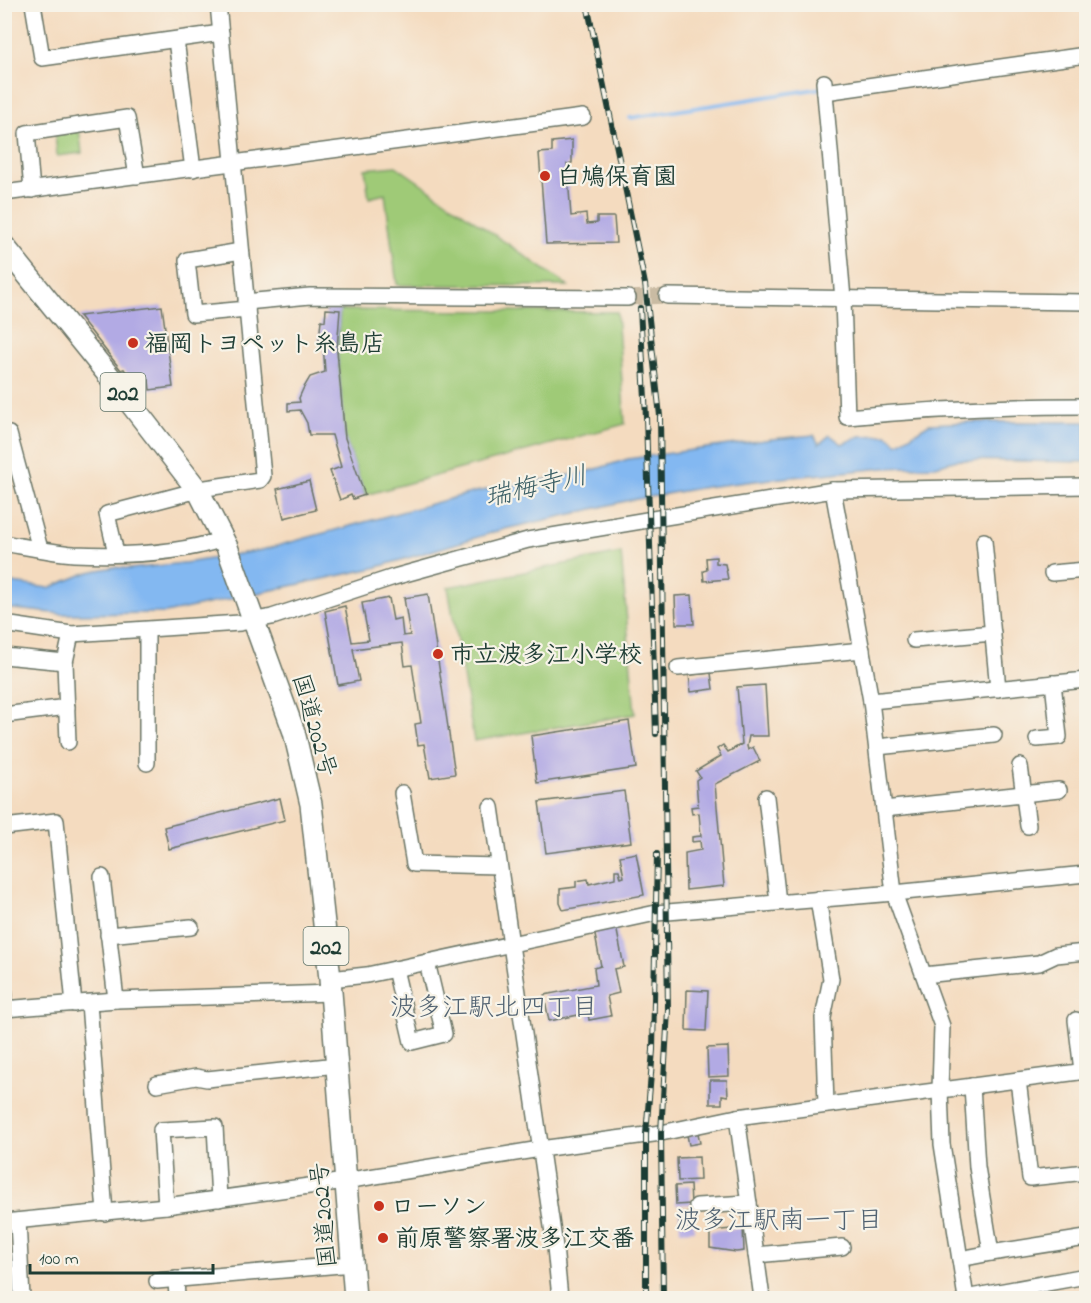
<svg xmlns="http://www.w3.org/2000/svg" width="1091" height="1303" font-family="'Indie Flower','Klee One',sans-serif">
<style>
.green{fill:#9fca77;stroke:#5f8456;stroke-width:1.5}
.water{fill:#83b8f1;stroke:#517a92;stroke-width:1.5}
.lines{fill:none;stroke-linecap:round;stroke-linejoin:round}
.stream{stroke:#83b8f1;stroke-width:4}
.building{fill:#b2aae4}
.minor-tunnel{stroke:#c9bba3;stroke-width:15;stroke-dasharray:15 8;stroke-linecap:butt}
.minor-casing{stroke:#6a7465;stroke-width:18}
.highway-casing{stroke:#6a7465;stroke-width:24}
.minor{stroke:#fff;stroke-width:15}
.highway{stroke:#fff;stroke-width:21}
.rail-casing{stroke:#1f3d34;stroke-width:6}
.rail{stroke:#f7f3e8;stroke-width:4;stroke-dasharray:11;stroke-linecap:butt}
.poi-dot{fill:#c8321e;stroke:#f7f3e8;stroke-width:2}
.labels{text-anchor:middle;stroke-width:4.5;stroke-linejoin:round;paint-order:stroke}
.shield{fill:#f7f3e8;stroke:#60746a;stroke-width:1.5}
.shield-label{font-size:22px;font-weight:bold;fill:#1f3d34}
.poi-label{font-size:24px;font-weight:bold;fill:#1f3d34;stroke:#f7f3e8;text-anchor:start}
.street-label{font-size:24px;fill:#1f3d34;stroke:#f7f3e8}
.water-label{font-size:26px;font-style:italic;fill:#385c63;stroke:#f7f3e8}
.neighbourhood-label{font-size:26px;fill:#526372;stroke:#f7f3e8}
</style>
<rect width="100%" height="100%" fill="#f7f3e8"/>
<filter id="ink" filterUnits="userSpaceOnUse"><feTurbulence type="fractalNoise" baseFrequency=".0167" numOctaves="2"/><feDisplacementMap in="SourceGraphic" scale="12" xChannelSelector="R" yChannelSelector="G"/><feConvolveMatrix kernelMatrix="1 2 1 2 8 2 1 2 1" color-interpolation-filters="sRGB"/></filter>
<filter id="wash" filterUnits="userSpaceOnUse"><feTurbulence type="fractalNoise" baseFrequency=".008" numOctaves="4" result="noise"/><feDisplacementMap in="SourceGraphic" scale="24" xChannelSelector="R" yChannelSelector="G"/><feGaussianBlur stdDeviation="1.35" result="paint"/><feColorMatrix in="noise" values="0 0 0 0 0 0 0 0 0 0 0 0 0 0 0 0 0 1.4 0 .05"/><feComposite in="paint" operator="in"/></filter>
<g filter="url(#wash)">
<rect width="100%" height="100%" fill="#f4dbbf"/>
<!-- green -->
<g class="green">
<polygon points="79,128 82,153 57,156 55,132"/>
<polygon points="396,166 568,286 397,285 385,194 369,198 365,169"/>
<polygon points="340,310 617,312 625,424 365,495 345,438 337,350"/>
<polygon points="621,553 635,714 474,741 448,587"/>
</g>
<!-- water -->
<polygon class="water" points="972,422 1086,422 1086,462 957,460 936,466 885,468 771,479 706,487 626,501 576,513 505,529 374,568 166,613 62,614 5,608 5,582 49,588 89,572 114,567 130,569 192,562 262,550 475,492 587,472 628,459 772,439 814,435 819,444 830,435 842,444 860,436 888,435 897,444 929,424"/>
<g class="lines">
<!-- stream -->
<polyline class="stream" points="630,118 822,88"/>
</g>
<g id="blocks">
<!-- building -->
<g class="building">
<polygon points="572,140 572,163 567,164 571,216 586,214 587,224 597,223 597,217 614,217 616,243 546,244 539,153 552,152 552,142"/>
<polygon points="162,306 173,387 150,390 149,380 133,383 124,369 121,370 79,316"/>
<polygon points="326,309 340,310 337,350 345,438 365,495 353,499 351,495 340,500 330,471 341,467 332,435 309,435 307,423 300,410 288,411 288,403 300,402 299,398 303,389 310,377 325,372 323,343 319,342 321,320 325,321"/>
<polygon points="309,481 316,510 284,518 277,489"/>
<polygon points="716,557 716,563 725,564 728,579 704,581 703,571 707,570 706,558"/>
<polygon points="428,594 455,774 430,778 424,744 418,745 415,724 421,723 412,665 405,666 402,643 353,649 359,681 338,685 325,611 345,606 352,642 369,640 362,603 389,598 393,620 401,618 403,636 410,635 404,598"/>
<polygon points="692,595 694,624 676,624 675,596"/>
<polygon points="711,673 713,689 691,692 689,675"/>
<polygon points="765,685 768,736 749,736 747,746 748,750 753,747 760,761 715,784 724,886 686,890 685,853 701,850 700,841 692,842 692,837 701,836 699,813 692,814 691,807 698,806 696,780 700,777 696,771 721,756 717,749 723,745 728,752 742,744 737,687"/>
<polygon points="629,721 636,768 537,783 531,736"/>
<polygon points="624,791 631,842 546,853 539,802"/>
<polygon points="280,798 285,820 169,849 164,827"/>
<polygon points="636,853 644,895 563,910 560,903 560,889 576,887 576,881 588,879 589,884 615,878 615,870 619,870 621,878 624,877 620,856"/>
<polygon points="616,926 624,967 614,969 619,993 607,996 611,1016 589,1020 588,1013 549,1021 544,995 596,985 594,968 601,966 594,930"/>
<polygon points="687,990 708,991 706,1031 686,1030"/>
<polygon points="728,1047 729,1076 708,1077 707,1048"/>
<polygon points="710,1080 727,1080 728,1096 722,1095 722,1104 710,1104"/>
<polygon points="698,1133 700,1143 689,1145 687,1135"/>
<polygon points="699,1157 700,1180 678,1181 677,1158"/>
<polygon points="690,1185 691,1204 676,1205 675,1186"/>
<polygon points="693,1212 694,1230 680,1231 679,1213"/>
<polygon points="743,1228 744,1251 736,1252 710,1248 710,1231"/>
</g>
</g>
</g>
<g filter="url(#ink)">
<use href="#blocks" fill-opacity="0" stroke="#6a7465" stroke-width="1.5"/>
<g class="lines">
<!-- minor-tunnel -->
<polyline class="minor-tunnel" points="628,298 667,296"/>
<!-- minor casing -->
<g class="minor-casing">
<g id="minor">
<polyline points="33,4 42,58 221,33"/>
<polyline points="176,40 193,169"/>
<path d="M824,82l19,217 4,118c80,-8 159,-11 239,-11"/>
<polyline points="825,92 1086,55"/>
<polyline points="32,190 27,133 127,118 137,176"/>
<polyline points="4,193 583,117"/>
<polyline points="241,251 187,260 193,314 247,309"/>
<polyline points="667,296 1086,302"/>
<polyline points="246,302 310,296 628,298"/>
<polyline points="4,435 9,434 40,549"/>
<polyline points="833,490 871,701 894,893 942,1026 940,1090 942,1144 966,1298"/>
<polyline points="984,541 998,689"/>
<path d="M4,543c23,4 47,9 70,11 46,2 105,0 149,-15"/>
<polyline points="116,553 107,514 206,488 260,480 263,476 218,4"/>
<polyline points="1052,573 1086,570"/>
<polyline points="4,624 71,634 240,623 272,617 394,577 528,540 665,517 833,490 1086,486"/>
<polyline points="914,640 993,633"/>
<polyline points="4,656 65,662"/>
<polyline points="678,668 862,650"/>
<polyline points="871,701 1086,680"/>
<polyline points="4,715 67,707"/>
<polyline points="1037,739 1059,737 1053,683"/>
<polyline points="68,742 65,662 71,634"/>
<polyline points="877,747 994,735"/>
<polyline points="147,763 147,630"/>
<polyline points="1020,766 1028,826"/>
<polyline points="402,793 414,864 499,866"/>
<polyline points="766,797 778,902"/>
<polyline points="491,807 555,1247 560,1298"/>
<polyline points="884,809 1059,790"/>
<polyline points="4,827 56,821 74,1004"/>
<polyline points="102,877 116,1000"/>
<polyline points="818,899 831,979 823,1018 826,1105"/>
<polyline points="108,935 191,927"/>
<polyline points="395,969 412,1042 444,1034 427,962"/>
<polyline points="924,975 1039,963 1056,955 1086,952"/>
<polyline points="330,979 367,975 656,913 894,893 1086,874"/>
<polyline points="4,989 6,1009"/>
<polyline points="89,1003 105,1213"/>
<polyline points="4,1009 116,1000 332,993"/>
<polyline points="1076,1020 1082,1071"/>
<polyline points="1018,1080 1030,1178 1086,1172"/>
<polyline points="157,1084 196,1077 207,1079 337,1065"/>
<polyline points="737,1117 762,1298"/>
<polyline points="166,1206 161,1130 215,1127 219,1199"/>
<polyline points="697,1206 749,1203"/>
<polyline points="18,1221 22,1298"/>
<polyline points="4,1222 166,1206 345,1181 540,1149 661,1133 737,1117 1086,1071"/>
<polyline points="991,1253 1086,1238"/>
<polyline points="756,1255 842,1247"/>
<polyline points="960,1259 991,1253 977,1167 972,1086"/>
<polyline points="176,1279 177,1298"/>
<polyline points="157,1281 352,1264"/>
<polyline points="965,1298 1086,1276"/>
</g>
</g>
<!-- highway casing -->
<g class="highway-casing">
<polyline id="highway" points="4,246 114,382 199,492 227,547 294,732 311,804 330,979 355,1298"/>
</g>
<!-- minor -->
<use href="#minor" class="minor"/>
<!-- highway -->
<use href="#highway" class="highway"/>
<!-- rail casing -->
<g class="rail-casing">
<g id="rail">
<polyline points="587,4 645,284 660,416 668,1010 661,1133 663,1298"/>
<polyline points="640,308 646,417 656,734"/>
<polyline points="646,1298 646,1134 653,1050 657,854"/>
</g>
</g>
<!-- rail -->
<use href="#rail" class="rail"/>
</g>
</g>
<!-- markers -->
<g class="poi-dot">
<circle cx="545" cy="176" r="6"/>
<circle cx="133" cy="343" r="6"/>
<circle cx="438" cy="654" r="6"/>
<circle cx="379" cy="1206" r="6"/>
<circle cx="383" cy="1238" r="6"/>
</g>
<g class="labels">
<!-- shield labels -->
<g class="shield">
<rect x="100.5" y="373" width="45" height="38" rx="4.5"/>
<rect x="303.5" y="927" width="45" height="38" rx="4.5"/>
</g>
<g class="shield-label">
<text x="123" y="400">202</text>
<text x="326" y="954">202</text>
</g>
<!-- poi labels -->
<g class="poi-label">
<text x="557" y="184">白鳩保育園</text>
<text x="145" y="351">福岡トヨペット糸島店</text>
<text x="450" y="662">市立波多江小学校</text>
<text x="391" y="1214">ローソン</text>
<text x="395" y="1246">前原警察署波多江交番</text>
</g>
<!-- street labels -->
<g class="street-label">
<text transform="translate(315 725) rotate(74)" y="8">国道202号</text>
<text transform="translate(323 1215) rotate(-95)" y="8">国道202号</text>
</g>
<!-- water labels -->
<g class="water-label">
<text transform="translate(536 485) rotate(-13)" y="9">瑞梅寺川</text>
</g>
<!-- neighbourhood labels -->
<g class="neighbourhood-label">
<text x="494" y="1015">波多江駅北四丁目</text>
<text x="779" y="1228">波多江駅南一丁目</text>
</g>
</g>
<!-- margin -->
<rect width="1091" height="1303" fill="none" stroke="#f7f3e8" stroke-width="24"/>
<!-- scale -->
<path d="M30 1264v9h183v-9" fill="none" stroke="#1f3d34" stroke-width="3"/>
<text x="39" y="1264" font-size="18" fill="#1f3d34" stroke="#f7f3e8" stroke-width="4.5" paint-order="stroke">100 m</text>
</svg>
